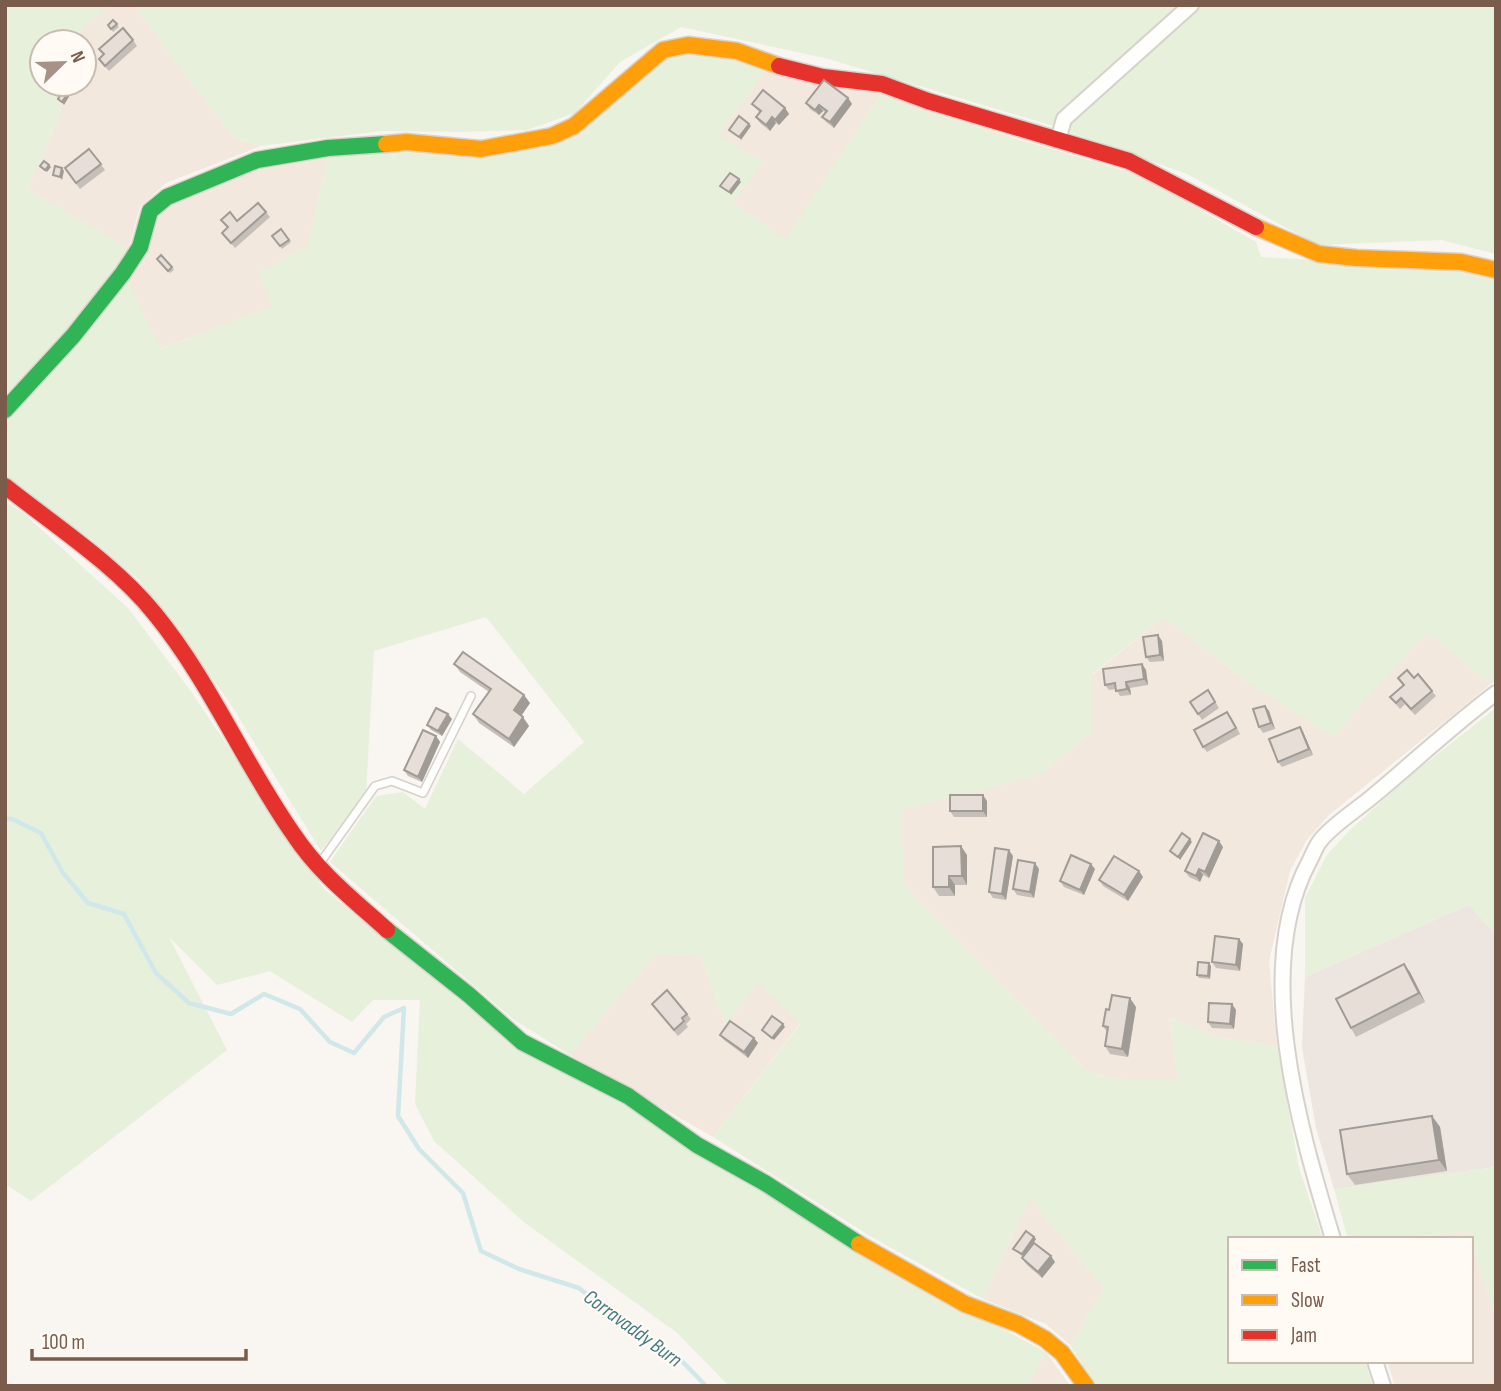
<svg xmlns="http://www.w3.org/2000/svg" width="1501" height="1391" font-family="'Sofia Sans Condensed',sans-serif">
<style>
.residential{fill:#f2e8de}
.industrial{fill:#ede5e0}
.green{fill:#e7f0db}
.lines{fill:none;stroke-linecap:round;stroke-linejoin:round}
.stream{stroke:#d0e8ea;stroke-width:4.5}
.lane-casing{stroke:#d7d1cb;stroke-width:10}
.street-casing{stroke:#d7d1cb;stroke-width:18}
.fast-casing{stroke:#d9d2cb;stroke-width:19}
.slow-casing{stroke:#d9d2cb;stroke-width:19}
.jam-casing{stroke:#d9d2cb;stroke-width:19}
.lane{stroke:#fefefd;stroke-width:7}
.street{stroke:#fefefd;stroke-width:14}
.fast{stroke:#30b455;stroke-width:16}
.slow{stroke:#ff9f0a;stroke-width:16}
.jam{stroke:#e5322d;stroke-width:16}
.wall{fill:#c6bfb9}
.shaded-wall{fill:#a19b96}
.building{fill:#e6ded7;stroke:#a19b96;stroke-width:2}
.labels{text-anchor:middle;stroke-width:5;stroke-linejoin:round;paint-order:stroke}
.water-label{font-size:21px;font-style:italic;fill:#437c86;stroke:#fffaf3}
</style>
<rect width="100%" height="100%" fill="#f9f5f0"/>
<!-- residential -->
<g class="residential">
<polygon points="109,5 134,5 193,86 236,139 261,146 166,183 140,207 128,249 28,189 61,114 56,84 84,84 84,42 69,42"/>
<polygon points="768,67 883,91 785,240 733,203 719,135"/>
<polygon points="328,155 308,245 259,273 274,306 160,349 127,280 156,217 172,203 261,164"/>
<polygon points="1164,617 1241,677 1333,736 1427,631 1491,684 1329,815 1306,841 1290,871 1269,961 1277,1046 1220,1038 1169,1017 1178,1080 1125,1080 1088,1072 903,884 902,809 1040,775 1092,732 1092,675"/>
<polygon points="655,955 701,956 725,1025 758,983 800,1023 713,1137 570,1055"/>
<polygon points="1030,1199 1104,1289 1070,1345 1046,1324 983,1299"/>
<polygon points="1469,1231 1471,1239 1393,1239"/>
<polygon points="1471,1240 1496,1319 1496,1386 1395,1386 1387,1361 1471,1361"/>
<polygon points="1046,1352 1070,1386 1027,1386"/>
</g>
<!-- industrial -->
<polygon class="industrial" points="1469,905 1496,935 1496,1167 1334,1189 1316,1128 1302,1047 1305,977"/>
<!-- green -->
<g class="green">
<polygon points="5,5 109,5 69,42 42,42 42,84 56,84 61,114 28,189 128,249 105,289 11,394 5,390"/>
<polygon points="134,5 1496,5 1496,254 1441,240 1318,245 1187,174 1047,124 825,58 681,27 620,62 575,113 527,130 462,132 381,131 261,146 236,139 193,86"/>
<polygon points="685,48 768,67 719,135 763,162 733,203 785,239 883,91 1011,137 1140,175 1256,242 1261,257 1453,268 1496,275 1496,680 1491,684 1427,632 1333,737 1241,677 1164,617 1092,674 1092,732 1040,775 902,810 903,884 1088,1072 1125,1080 1178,1080 1169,1017 1220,1038 1277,1046 1299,1168 1323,1239 1230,1239 1230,1361 1365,1361 1373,1386 1096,1386 1070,1345 1104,1289 1030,1199 983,1299 870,1236 713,1137 800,1024 758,984 725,1025 701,956 655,955 570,1055 513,1019 330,862 376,796 403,792 425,809 458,739 524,794 584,742 486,617 374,651 366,794 321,851 228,700 139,580 91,539 5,476 5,421 127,280 161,349 273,306 258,273 308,245 328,155 526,147 655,64"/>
<polygon points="5,501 22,512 128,608 190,690 324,889 502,1035 623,1105 890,1269 1046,1352 1027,1386 729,1386 676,1332 525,1223 434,1141 415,1104 420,1000 373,1000 352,1022 270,971 217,985 169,937 227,1050 31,1201 5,1184"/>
<polygon points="1496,708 1496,935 1469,905 1305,977 1305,898 1326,856 1350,830 1411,775"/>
<polygon points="1496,1167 1496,1319 1468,1231 1393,1239 1348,1239 1334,1189"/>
</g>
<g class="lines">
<!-- stream -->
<polyline class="stream" points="5,819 12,819 41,833 63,873 88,903 124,914 156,973 189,1003 231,1014 264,994 300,1009 330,1042 354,1053 384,1017 404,1008 398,1116 419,1149 463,1193 481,1251 519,1269 579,1288 617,1318 679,1358 706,1386"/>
<!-- lane casing -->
<g class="lane-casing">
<polyline id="lane" points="320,863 375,786 392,781 423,793 471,696"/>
</g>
<!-- street casing -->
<g class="street-casing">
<g id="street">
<polyline points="1058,140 1064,119 1191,5"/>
<path d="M1333,1239c-33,-110 -82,-271 -23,-379 3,-6 6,-14 10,-19 12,-16 38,-32 53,-45 41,-34 80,-71 123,-103"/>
<polyline points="1375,1361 1383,1386"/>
</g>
</g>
<!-- fast casing -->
<g class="fast-casing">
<g id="fast">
<polyline points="5,410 73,336 123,273 140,247 150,211 167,197 257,160 328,148 386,144"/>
<polyline points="387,930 469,995 522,1042 628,1096 697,1145 765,1183 859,1244"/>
</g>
</g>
<!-- slow casing -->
<g class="slow-casing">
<g id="slow">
<polyline points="386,144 406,142 481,149 552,136 574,126 663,50 688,45 737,51 779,66"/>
<polyline points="1256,227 1319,254 1357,258 1461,262 1496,270"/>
<polyline points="859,1244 965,1304 1018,1324 1045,1339 1062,1353 1086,1386"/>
</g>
</g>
<!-- jam casing -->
<g class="jam-casing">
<g id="jam">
<polyline points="779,66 823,77 882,84 928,101 1129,161 1256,227"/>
<path d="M5,486c49,39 111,79 150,128 55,67 89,150 139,221 25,38 60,65 93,95"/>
</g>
</g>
<!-- lane -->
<use href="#lane" class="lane"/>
<!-- street -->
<use href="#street" class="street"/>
<!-- fast -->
<use href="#fast" class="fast"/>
<!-- slow -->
<use href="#slow" class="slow"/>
<!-- jam -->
<use href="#jam" class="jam"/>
</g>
<!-- wall -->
<g class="wall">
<polygon points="113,20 119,27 113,32 108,25"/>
<polygon points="133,40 137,46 109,71 99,59 103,55 99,49"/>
<polygon points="848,98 852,104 834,128 826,122 822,117 825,112 823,111 819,115 810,109 806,103"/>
<polygon points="752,104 785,108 789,114 779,125 776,123 770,131 760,123 756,117 760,113"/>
<polygon points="89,149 105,170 80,189 65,168"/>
<polygon points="266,212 270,217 235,248 222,233 227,228 221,220 237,221"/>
<polygon points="281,229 291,242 282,249 272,236"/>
<polygon points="159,262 172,267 174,270 170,273"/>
<polygon points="1162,641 1164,661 1150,662 1146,657"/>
<polygon points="454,664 530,703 521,716 529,726 514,747 479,723 473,714 489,692 460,672"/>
<polygon points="1142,664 1146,670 1148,685 1130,688 1131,695 1120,696 1116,689 1109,690 1105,685"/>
<polygon points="1398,678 1414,678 1432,691 1436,696 1415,715 1405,704 1400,709 1390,697 1403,685"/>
<polygon points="1208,690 1219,708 1202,720 1190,702"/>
<polygon points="1265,706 1269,711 1275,729 1263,733 1259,727"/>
<polygon points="1231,717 1240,734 1207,752 1203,747"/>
<polygon points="452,719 442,736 431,730 427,725"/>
<polygon points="1303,732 1313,755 1282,767 1278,762"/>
<polygon points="436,736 440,742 422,782 408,776 404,770"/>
<polygon points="987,801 987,817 954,817 950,811"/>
<polygon points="1223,847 1209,878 1203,875 1200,882 1189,877 1185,871"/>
<polygon points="967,855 967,885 955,885 955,896 939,896 933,887"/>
<polygon points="1013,856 1006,900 993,898 989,892"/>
<polygon points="1039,869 1034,898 1017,895 1013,889"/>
<polygon points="1095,869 1084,895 1064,887 1060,881"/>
<polygon points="1139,871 1143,877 1128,901 1103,886 1099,880"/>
<polygon points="1239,939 1243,944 1240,971 1216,968 1212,962"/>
<polygon points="1209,963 1211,966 1210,979 1199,978 1197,975"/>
<polygon points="1410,972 1425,1002 1356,1037 1351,1028"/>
<polygon points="652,1004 687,1014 691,1019 686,1024 688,1027 678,1036"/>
<polygon points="1232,1004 1236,1010 1234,1029 1212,1028 1208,1022"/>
<polygon points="1136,1007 1128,1057 1110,1054 1105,1046 1107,1032 1103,1026 1109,1010"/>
<polygon points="720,1035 758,1043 748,1058 724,1040"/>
<polygon points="1432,1116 1440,1127 1447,1171 1355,1185 1347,1174"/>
<polygon points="1034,1237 1036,1239 1031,1246 1055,1262 1042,1278 1026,1264 1022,1258 1023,1257 1013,1249"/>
</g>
<!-- shaded-wall -->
<g class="shaded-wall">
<polygon points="68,93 70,95 64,105 62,102"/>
<polygon points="848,98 852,104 834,128 830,122"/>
<polygon points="819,105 823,111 819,115 815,110"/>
<polygon points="785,108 789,114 779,125 775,120"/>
<polygon points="772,117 776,123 770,131 766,125"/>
<polygon points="749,124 751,126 741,140 739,137"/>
<polygon points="49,165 51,167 47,172 45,170"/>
<polygon points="62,168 64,171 62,180 60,177"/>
<polygon points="739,179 741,182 731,195 729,192"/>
<polygon points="1158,635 1162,641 1164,661 1160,655"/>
<polygon points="1142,664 1146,670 1148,685 1144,679"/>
<polygon points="1126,682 1130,688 1131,695 1127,689"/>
<polygon points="524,695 530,703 519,719 514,710"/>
<polygon points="1265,706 1269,711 1275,729 1271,723"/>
<polygon points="448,714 452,719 442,736 438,731"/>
<polygon points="523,717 529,726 514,747 509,739"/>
<polygon points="1300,727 1303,732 1313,755 1309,749"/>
<polygon points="436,736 440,742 422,782 418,777"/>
<polygon points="983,795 987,801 987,817 983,811"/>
<polygon points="1190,839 1192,842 1180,860 1178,857"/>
<polygon points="1219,841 1223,847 1209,878 1205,872"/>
<polygon points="961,846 967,855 967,885 962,876"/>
<polygon points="1009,850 1013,856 1006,900 1002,894"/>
<polygon points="1035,863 1039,869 1034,898 1030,892"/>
<polygon points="1091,864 1095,869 1084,895 1080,890"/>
<polygon points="1199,869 1203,875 1200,882 1196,876"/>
<polygon points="1139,871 1143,877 1128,901 1124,895"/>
<polygon points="949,876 955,885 955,896 949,887"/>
<polygon points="1239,939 1243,944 1240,971 1236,965"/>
<polygon points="1209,963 1211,966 1210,979 1208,976"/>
<polygon points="1404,964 1410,972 1425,1002 1419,993"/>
<polygon points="1130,998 1136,1007 1128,1057 1122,1049"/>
<polygon points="1232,1004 1236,1010 1234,1029 1230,1024"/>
<polygon points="783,1024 785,1027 774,1040 772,1038"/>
<polygon points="754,1038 758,1043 748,1058 744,1052"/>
<polygon points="1432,1116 1440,1127 1447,1171 1439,1160"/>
<polygon points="1034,1237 1036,1239 1024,1257 1022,1254"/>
<polygon points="1051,1256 1055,1262 1042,1278 1038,1272"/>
</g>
<!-- building -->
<g class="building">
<polygon points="113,20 117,24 111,29 108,25"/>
<polygon points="123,28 133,40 105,66 99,59 104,54 99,49"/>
<polygon points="824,80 848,98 830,122 822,117 827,111 819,105 815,110 806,103"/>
<polygon points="63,90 68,93 62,102 58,99"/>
<polygon points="763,90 785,108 775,120 772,117 766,125 756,117 761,111 752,104"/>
<polygon points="739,116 749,124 739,137 729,130"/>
<polygon points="89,149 101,164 76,183 65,168"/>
<polygon points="44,161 49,165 45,170 40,166"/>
<polygon points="55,166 62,168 60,177 53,175"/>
<polygon points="730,173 739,179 729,192 720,186"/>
<polygon points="258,203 266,212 231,243 222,233 228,227 221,220 230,212 237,221"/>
<polygon points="281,229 289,240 280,246 272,236"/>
<polygon points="161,255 172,267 168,271 157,259"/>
<polygon points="1158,635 1160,655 1146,657 1143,637"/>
<polygon points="463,652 524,695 514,710 523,717 509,739 473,714 491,689 454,664"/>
<polygon points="1142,664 1144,679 1126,682 1127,689 1116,691 1115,683 1105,685 1103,669"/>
<polygon points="1407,670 1414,678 1418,674 1432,691 1411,709 1401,698 1396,703 1390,697 1404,685 1398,678"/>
<polygon points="1208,690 1215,702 1198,714 1190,702"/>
<polygon points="1265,706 1271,723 1259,727 1253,709"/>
<polygon points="436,708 448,714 438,731 427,725"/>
<polygon points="1227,712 1236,728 1203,747 1194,730"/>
<polygon points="1300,727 1309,749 1278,762 1269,739"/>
<polygon points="423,730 436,736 418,777 404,770"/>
<rect x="950" y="795" width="33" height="16"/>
<polygon points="1182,833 1190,839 1178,857 1170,851"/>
<polygon points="1203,833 1219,841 1205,872 1199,869 1196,876 1185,871"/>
<polygon points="961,846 962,876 949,876 949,887 933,887 933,847"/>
<polygon points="995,848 1009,850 1002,894 989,892"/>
<polygon points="1071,855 1091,864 1080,890 1060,881"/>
<polygon points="1114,856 1139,871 1124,895 1099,880"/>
<polygon points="1018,860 1035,863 1030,892 1013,889"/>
<polygon points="1215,936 1239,939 1236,965 1212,962"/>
<polygon points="1198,962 1209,963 1208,976 1197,975"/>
<polygon points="1404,964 1419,993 1351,1028 1336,999"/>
<polygon points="667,990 687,1014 682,1018 684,1021 674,1030 652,1004"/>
<polygon points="1112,995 1130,998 1122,1049 1105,1046 1108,1027 1103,1026 1106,1009 1109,1010"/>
<polygon points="1209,1003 1232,1004 1230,1024 1208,1022"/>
<polygon points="772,1016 783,1024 772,1038 762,1030"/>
<polygon points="730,1021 754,1038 744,1052 720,1035"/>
<polygon points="1432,1116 1439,1160 1347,1174 1340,1130"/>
<polygon points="1026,1231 1034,1237 1022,1254 1013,1249"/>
<polygon points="1034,1243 1051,1256 1038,1272 1022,1258"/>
</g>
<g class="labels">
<!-- water labels -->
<g class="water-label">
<text transform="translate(633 1328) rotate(36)" y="7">Corravaddy Burn</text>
</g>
</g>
<!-- border -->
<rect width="1501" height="1391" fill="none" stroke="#7a5c4d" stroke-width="14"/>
<!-- legend -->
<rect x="1228" y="1237" width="245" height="126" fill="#fffaf3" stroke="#cabbb1" stroke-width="2"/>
<rect x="1242" y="1260" width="35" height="10" fill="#30b455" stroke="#cabbb1" stroke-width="2"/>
<text x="1291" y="1272" font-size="21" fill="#7a5c4d">Fast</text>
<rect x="1242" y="1295" width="35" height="10" fill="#ff9f0a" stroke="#cabbb1" stroke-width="2"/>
<text x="1291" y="1307" font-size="21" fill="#7a5c4d">Slow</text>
<rect x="1242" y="1330" width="35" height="10" fill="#e5322d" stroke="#cabbb1" stroke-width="2"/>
<text x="1291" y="1342" font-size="21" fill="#7a5c4d">Jam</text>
<!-- north arrow -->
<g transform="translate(63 63) rotate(67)"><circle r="33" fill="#fffaf3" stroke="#cabbb1" stroke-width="2"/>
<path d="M0-5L12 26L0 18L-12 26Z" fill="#a69286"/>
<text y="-10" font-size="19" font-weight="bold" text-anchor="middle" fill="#7a5c4d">N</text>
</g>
<!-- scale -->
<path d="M32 1349v10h214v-10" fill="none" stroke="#7a5c4d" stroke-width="3.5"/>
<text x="42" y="1349" font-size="21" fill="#7a5c4d" stroke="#fffaf3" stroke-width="5" paint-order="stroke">100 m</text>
</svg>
